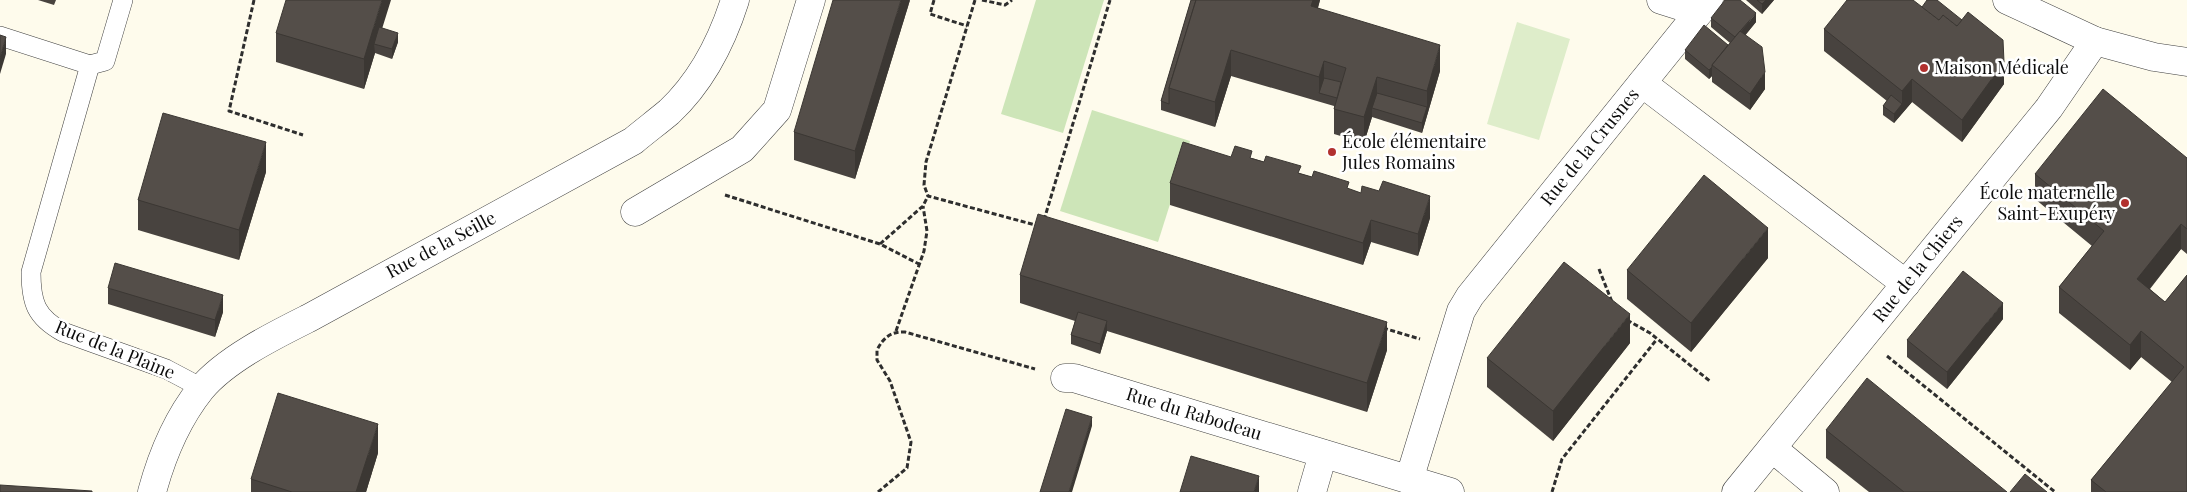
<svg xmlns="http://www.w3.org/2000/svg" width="2187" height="492" font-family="'Playfair Display',serif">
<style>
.green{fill:#cde5b8}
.pitch{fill:#deedca}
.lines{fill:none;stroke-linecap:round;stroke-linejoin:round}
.service-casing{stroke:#3f3f3f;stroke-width:20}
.minor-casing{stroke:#3f3f3f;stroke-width:29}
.path{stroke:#2e2e2e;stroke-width:3;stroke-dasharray:5 2.5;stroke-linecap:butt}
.service{stroke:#fff;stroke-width:19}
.minor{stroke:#fff;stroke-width:28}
.wall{fill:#48433f}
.shaded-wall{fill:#3b3733}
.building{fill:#544e49;stroke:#3b3733}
.poi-dot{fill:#b2312e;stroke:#fff;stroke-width:2}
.labels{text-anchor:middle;stroke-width:5;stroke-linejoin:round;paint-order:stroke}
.poi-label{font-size:18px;fill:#0c0c0c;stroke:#fff;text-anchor:start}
.street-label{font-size:18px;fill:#0c0c0c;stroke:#fff}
</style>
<rect width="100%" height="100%" fill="#fefbec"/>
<!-- green -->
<g class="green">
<polygon points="1036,0 1104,0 1063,133 1001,114"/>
<polygon points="1092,110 1190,141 1158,242 1060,211"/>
</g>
<!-- pitch -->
<polygon class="pitch" points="1517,22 1570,39 1539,140 1487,124"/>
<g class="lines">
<!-- service casing -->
<g class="service-casing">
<g id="service">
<path d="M0,36l90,29 -59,207c0,31 5,45 32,60l103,37 36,19"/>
<polyline points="90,65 105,61 123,0"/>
</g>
</g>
<!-- minor casing -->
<g class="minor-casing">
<g id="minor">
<polyline points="1661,0 1699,12"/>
<polyline points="2007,0 2095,41 2154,57 2187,62"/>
<polyline points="1642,83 1906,284"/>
<polyline points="635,212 742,149 777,110 811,0"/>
<polyline points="1065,378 1074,378 1450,492"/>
<polyline points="1772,448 1825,492"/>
<polyline points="1409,480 1461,311 1470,296 1709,0"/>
<path d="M152,492c10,-37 25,-73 49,-103 25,-30 74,-54 108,-71l324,-177c12,-10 24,-19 36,-29 32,-30 53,-71 66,-112"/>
<polyline points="1312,492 1323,454"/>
<polyline points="1736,492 2049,108 2095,41"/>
</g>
</g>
<!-- path -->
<g class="path">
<polyline points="254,0 229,111 303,135"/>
<polyline points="934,0 930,14 967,26"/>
<polyline points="975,0 926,162 924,185 928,196 1039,226"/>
<polyline points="982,0 1005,5 1012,0"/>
<polyline points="725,195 880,244 919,264"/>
<polyline points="1044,220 1110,0"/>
<polyline points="880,244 923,206 928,196"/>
<polyline points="1599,269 1612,302"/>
<polyline points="1627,320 1650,333 1711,382"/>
<polyline points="1383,328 1420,339"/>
<polyline points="896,331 924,251 927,231 923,206"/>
<polyline points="1887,356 2055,492"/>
<path d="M878,492l29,-24 4,-26 -21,-61 -13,-21v-10c6,-12 14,-19 28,-18l130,37"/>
<polyline points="1552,492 1562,459 1657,339"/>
</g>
<!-- service -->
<use href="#service" class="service"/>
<!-- minor -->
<use href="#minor" class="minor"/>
</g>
<!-- wall -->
<g class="wall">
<polygon points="38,0 56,0 54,5"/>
<polygon points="910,0 855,179 794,160 794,132"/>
<polygon points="1191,0 1320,0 1318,8 1440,71 1422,133 1372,117 1364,143 1334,134 1334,106 1231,76 1215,127 1161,110 1161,101"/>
<polygon points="1746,0 1774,0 1762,14"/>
<polygon points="1711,18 1756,22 1745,35 1765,89 1750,110 1712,82 1712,76 1709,79 1685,59 1685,50 1728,45 1730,43 1711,27"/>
<polygon points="382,28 398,42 392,59 375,53 364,89 276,62 276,33"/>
<polygon points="1824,29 2004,84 1962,142 1912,102 1894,123 1883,115 1883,106 1887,101 1824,51"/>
<polygon points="1231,157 1252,158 1349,189 1430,218 1418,256 1371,242 1363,265 1170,205 1170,183"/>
<polygon points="2187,158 2187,254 2181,249 2150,289 2165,302 2187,275 2187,492 2091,492 2091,480 2172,382 2141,357 2130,370 2059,313 2059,287 2092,246 2035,199 2035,174"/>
<polygon points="266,172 239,260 138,230 138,200"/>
<polygon points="1768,258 1691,352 1627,299 1627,270"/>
<polygon points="1020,275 1387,350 1367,412 1107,331 1100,354 1071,344 1071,335 1075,321 1020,303"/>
<polygon points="108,288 223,312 215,337 108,304"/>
<polygon points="2003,319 1947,389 1907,357 1907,340"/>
<polygon points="1630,343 1553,441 1487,387 1487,358"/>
<polygon points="1826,430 2007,492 1869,492 1826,458"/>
<polygon points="378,453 366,492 251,492 251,479"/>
</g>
<!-- shaded-wall -->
<g class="shaded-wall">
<polygon points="382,0 391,0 377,45 374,44 375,53 364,89 364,59"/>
<polygon points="901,0 910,0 855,179 855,151"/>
<polygon points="1313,0 1320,0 1311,31 1311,6"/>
<polygon points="1766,0 1774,0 1762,14 1762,4"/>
<polygon points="1756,13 1756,22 1736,47 1736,38"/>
<polygon points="398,33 398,42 392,59 392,49"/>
<polygon points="6,37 6,54 0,74 0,58"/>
<polygon points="1440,45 1440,71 1422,133 1422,123 1427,107 1427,91"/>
<polygon points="1231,50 1231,76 1215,127 1215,102"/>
<polygon points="1324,61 1324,87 1319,93 1319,102 1319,77"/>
<polygon points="2004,62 2004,84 1962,142 1962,120"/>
<polygon points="1712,67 1712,76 1709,79 1709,70"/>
<polygon points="1765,72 1765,89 1750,110 1750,94"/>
<polygon points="1377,77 1377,102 1372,108 1372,117 1364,143 1364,117"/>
<polygon points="1912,79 1912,102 1894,123 1894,114 1902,104 1902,91"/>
<polygon points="266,142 266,172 239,260 239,230"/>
<polygon points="1430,196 1430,218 1418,256 1418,234"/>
<polygon points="1371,220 1371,242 1363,265 1363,243"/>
<polygon points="2181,224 2181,249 2137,304 2137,279"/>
<polygon points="1768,228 1768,258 1691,352 1691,323"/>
<polygon points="223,295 223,312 215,337 215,320"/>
<polygon points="2003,303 2003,319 1947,389 1947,372"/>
<polygon points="1630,314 1630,343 1553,441 1553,411"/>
<polygon points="1107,321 1107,331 1100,354 1100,344"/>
<polygon points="1387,322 1387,350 1367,412 1367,383"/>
<polygon points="2141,331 2141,357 2130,370 2130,345"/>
<polygon points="1092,417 1092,426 1072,492 1069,492"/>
<polygon points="378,424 378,453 366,492 356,492"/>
<polygon points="1259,476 1259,492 1254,492"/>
</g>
<!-- building -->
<g class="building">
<polygon points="286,0 382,0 364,59 276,33"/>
<polygon points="833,0 901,0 855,151 794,132"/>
<polygon points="1191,0 1196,0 1169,88 1169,104 1161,101"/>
<polygon points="1196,0 1313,0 1311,6 1440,45 1427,91 1377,77 1364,117 1334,109 1346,68 1324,61 1319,77 1231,50 1215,102 1169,88"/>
<polygon points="1725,0 1740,0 1756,13 1735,37 1711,18"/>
<polygon points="1757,0 1766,0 1762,4"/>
<polygon points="1847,0 1913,0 1939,20 1943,15 1957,26 1968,12 2003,40 2004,62 1962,120 1912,79 1902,91 1824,29"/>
<polygon points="1927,0 1937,0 1962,20 1957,26 1943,15 1939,20 1922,7"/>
<polygon points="1704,25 1728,45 1712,65 1712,67 1709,70 1685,50"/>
<polygon points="379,27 398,33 392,49 374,44"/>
<polygon points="1740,31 1762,47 1765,72 1750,94 1712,65"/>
<polygon points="0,35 6,37 0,58"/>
<polygon points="1324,78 1341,82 1337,98 1319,93"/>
<polygon points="2103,89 2187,158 2187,229 2181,224 2137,279 2165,302 2187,275 2187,492 2106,492 2091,480 2184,367 2141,331 2130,345 2059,287 2104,231 2035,174"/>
<polygon points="1377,93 1427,107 1422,123 1372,108"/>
<polygon points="1891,95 1902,104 1894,114 1883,106"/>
<polygon points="163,113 266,142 239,230 138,200"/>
<polygon points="1183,142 1231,157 1235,146 1252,151 1250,158 1264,162 1266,156 1301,166 1298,173 1312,177 1314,171 1349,182 1347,188 1361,193 1362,186 1379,191 1383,181 1430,196 1418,234 1371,220 1363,243 1170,183"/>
<polygon points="1704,175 1768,228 1691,323 1627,270"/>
<polygon points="1038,214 1387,322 1367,383 1020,275"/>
<polygon points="1564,262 1630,314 1553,411 1487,358"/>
<polygon points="115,263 223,295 215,320 108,288"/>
<polygon points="1963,271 2003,303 1947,372 1907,340"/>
<polygon points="1078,312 1107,321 1100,344 1071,335"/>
<polygon points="1867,378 2007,492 1904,492 1826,430"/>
<polygon points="278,393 378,424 356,492 292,492 251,479"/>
<polygon points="1066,409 1092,417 1069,492 1040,492"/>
<polygon points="1191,456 1259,476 1254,492 1180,492"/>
<polygon points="2025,474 2047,492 2010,492"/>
<polygon points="0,485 92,491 92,492 0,492"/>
</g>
<!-- markers -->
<g class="poi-dot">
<circle cx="1924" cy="68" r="5"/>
<circle cx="1332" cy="152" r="5"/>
<circle cx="2125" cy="203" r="5"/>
</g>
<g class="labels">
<!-- poi labels -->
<g class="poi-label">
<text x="1934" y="74">Maison Médicale</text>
<text x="1342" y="148">École élémentaire<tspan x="1342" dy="21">Jules Romains</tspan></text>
<text x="2115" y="199" text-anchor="end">École maternelle<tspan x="2115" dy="21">Saint-Exupéry</tspan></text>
</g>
<!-- street labels -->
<g class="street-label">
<text transform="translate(1590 147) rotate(-51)" y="6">Rue de la Crusnes</text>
<text transform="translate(441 245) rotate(-28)" y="6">Rue de la Seille</text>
<text transform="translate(1918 269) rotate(-51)" y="6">Rue de la Chiers</text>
<text transform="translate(115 350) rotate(22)" y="6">Rue de la Plaine</text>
<text transform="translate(1194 414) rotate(17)" y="6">Rue du Rabodeau</text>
</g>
</g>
</svg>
